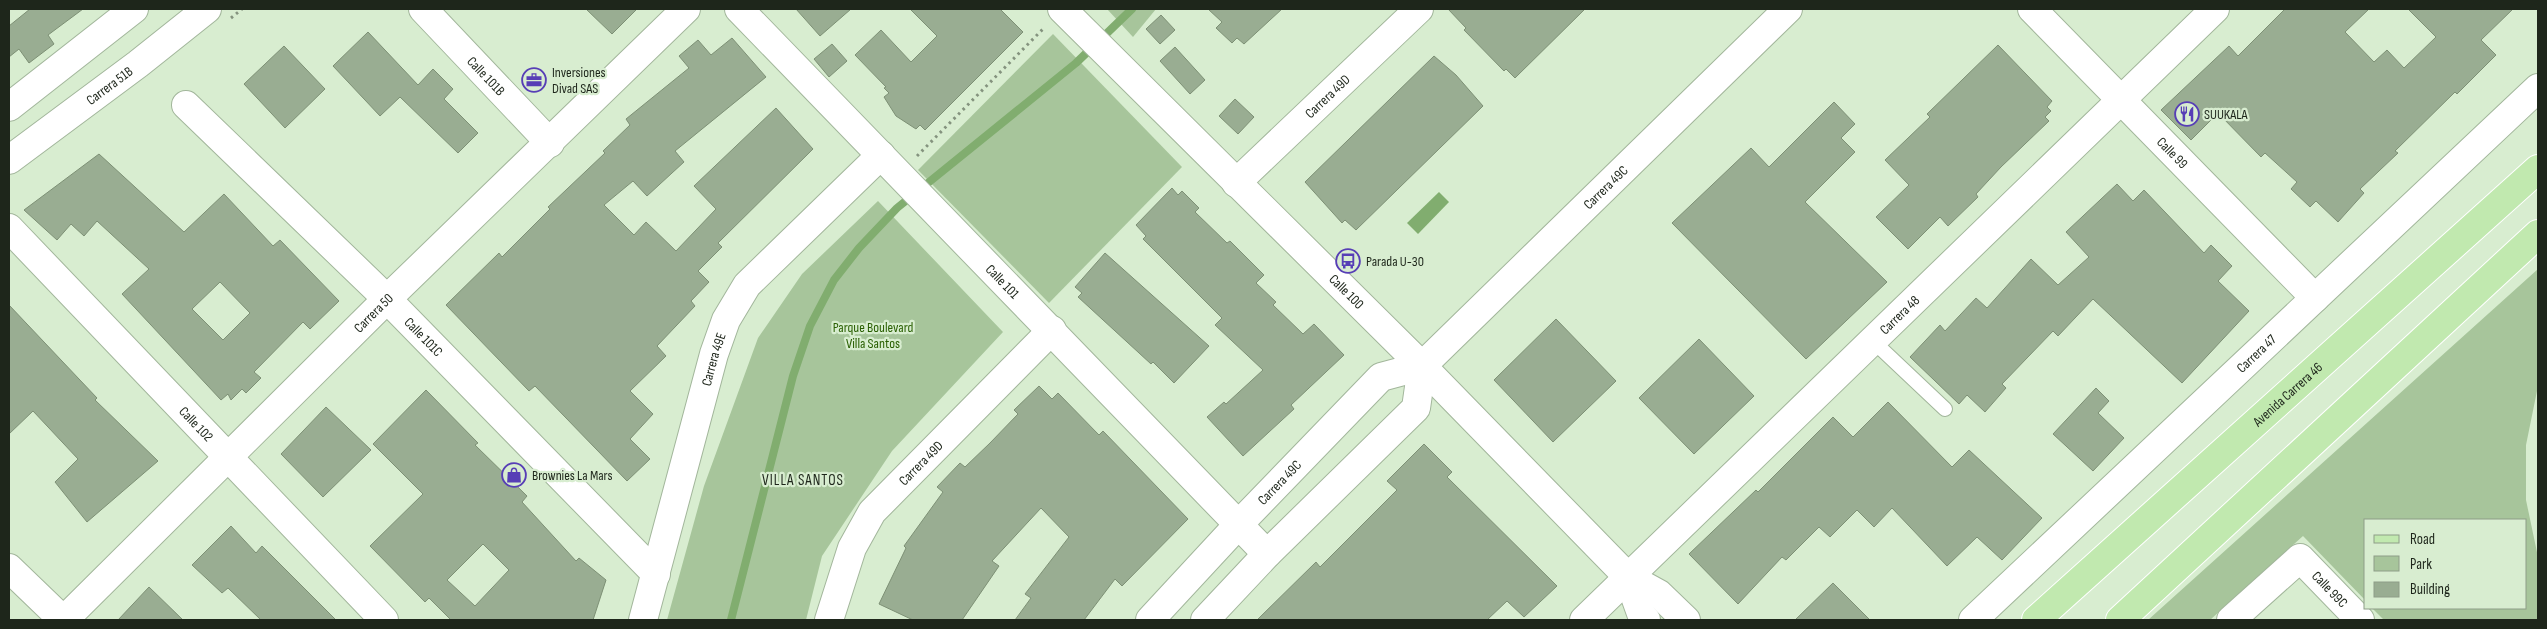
<svg xmlns="http://www.w3.org/2000/svg" width="2547" height="629" font-family="'Sofia Sans Condensed',sans-serif">
<style>
.green{fill:#a7c59b}
.water{fill:#81ad6f}
.lines{fill:none;stroke-linecap:round;stroke-linejoin:round}
.stream{stroke:#81ad6f;stroke-width:8}
.building{fill:#99ad92;stroke:#7d9075;fill-rule:evenodd}
.service-casing{stroke:#a2b69b;stroke-width:16}
.minor-casing{stroke:#a2b69b;stroke-width:30}
.tertiary-casing{stroke:#a2b69b;stroke-width:30}
.secondary-casing{stroke:#a2b69b;stroke-width:30}
.primary-casing{stroke:#fff;stroke-width:30}
.path{stroke:#84937e;stroke-width:3;stroke-dasharray:2.5 4;stroke-linecap:butt}
.service{stroke:#fff;stroke-width:14}
.minor{stroke:#fff;stroke-width:28}
.tertiary{stroke:#fff;stroke-width:28}
.secondary{stroke:#fff;stroke-width:28}
.primary{stroke:#c1e9af;stroke-width:28}
.labels{text-anchor:middle;stroke-width:4.5;stroke-linejoin:round;paint-order:stroke}
.poi-label{font-size:14px;fill:#1e261b;stroke:#d8edd0;text-anchor:start}
.street-label{font-size:14px;fill:#1e261b;stroke:#d8edd0}
.park-label{font-size:14px;fill:#295f02;stroke:#d8edd0}
.neighbourhood-label{font-size:15px;letter-spacing:1px;fill:#1e261b;stroke:#d8edd0}
</style>
<rect width="100%" height="100%" fill="#d8edd0"/>
<!-- green -->
<g class="green">
<polygon points="1107,9 1156,9 1133,37"/>
<polygon points="1053,34 1182,167 1049,303 918,170"/>
<polygon points="878,201 1003,332 892,451 822,556 806,620 667,620 704,486 758,338 802,274"/>
<polygon points="2538,269 2538,386 2526,445 2526,500 2538,557 2538,620 2384,620 2372,608 2526,608 2526,520 2366,520 2366,601 2303,536 2210,620 2148,620"/>
</g>
<!-- water -->
<polygon class="water" points="1439,192 1449,202 1418,234 1407,223"/>
<g class="lines">
<!-- stream -->
<polyline class="stream" points="731,620 793,376 810,326 834,280 859,248 897,208 1076,63 1132,9"/>
</g>
<!-- building -->
<g class="building">
<polygon points="30,9 83,9 48,35 54,44 29,63 19,49 9,57 9,26"/>
<polygon points="586,9 637,9 612,34"/>
<polygon points="796,9 851,9 820,36"/>
<polygon points="910,9 1000,9 1023,32 925,130 920,125 916,129 896,116 884,97 889,93 884,88 886,87 855,55 881,30 911,62 937,36"/>
<polygon points="1208,9 1282,9 1244,44 1237,38 1232,43 1216,28 1222,22"/>
<polygon points="1448,9 1585,9 1515,78 1506,69 1504,71 1464,30 1466,28"/>
<polygon points="2285,9 2369,9 2345,32 2374,62 2387,50 2404,68 2436,37 2408,9 2513,9 2481,40 2496,55 2457,94 2455,92 2395,151 2398,153 2360,189 2364,193 2338,222 2316,201 2310,207 2291,189 2297,182 2265,153 2261,157 2218,113 2191,140 2161,110 2229,46 2238,56"/>
<polygon points="1161,15 1175,30 1160,44 1146,29"/>
<polygon points="368,32 418,85 433,69 453,89 444,99 478,133 458,153 400,97 380,116 333,66"/>
<polygon points="732,38 766,77 675,151 684,162 647,196 633,181 604,205 634,235 646,222 676,251 716,209 694,186 776,108 813,149 718,243 722,247 698,271 709,282 691,301 695,306 657,346 666,356 630,391 653,414 630,439 650,459 627,481 535,386 529,391 446,305 499,253 502,257 550,209 548,207 605,153 603,151 630,125 626,119 689,68 679,56 698,40 711,55"/>
<polygon points="832,44 847,61 829,77 814,59"/>
<polygon points="1998,45 2052,101 2047,107 2051,111 2045,117 2049,121 2001,167 1976,194 1978,197 1948,226 1940,217 1908,249 1876,217 1909,185 1885,160 1930,117 1927,114"/>
<polygon points="284,46 325,89 285,128 244,84"/>
<polygon points="1175,47 1205,80 1190,94 1160,61"/>
<polygon points="1434,56 1456,75 1483,106 1356,230 1345,220 1342,223 1305,182"/>
<polygon points="1235,99 1254,117 1238,134 1219,116"/>
<polygon points="1834,102 1855,124 1841,138 1855,152 1805,202 1887,282 1806,359 1672,223 1751,148 1769,167"/>
<path d="M99,154l85,78 40,-38 49,52 7,-6 59,61 -29,28 -7,-7 -49,50 7,6 -15,15 -4,-4 -11,11 -3,-6 -7,6 -99,-106 27,-25 -52,-48 -13,15 -13,-12 -14,16 -33,-30zM220,282l30,31 -27,27 -31,-31z"/>
<polygon points="2117,184 2133,201 2144,190 2204,253 2211,245 2232,266 2218,281 2249,311 2182,383 2093,299 2058,336 2053,331 2002,384 2006,388 1985,412 1967,395 1959,404 1910,357 1940,325 1945,331 1976,298 1987,308 2031,259 2058,285 2089,257 2066,232"/>
<polygon points="1172,188 1178,195 1182,191 1199,208 1195,212 1227,243 1230,241 1264,275 1256,283 1276,302 1273,305 1303,334 1314,324 1344,355 1291,405 1294,409 1243,456 1207,417 1224,402 1226,404 1263,370 1215,325 1222,318 1143,239 1146,236 1136,225"/>
<polygon points="1105,253 1209,346 1174,383 1153,362 1151,364 1078,297 1082,293 1075,287"/>
<polygon points="9,305 97,398 95,400 158,461 87,522 55,482 78,459 33,411 9,434"/>
<polygon points="1556,319 1616,381 1553,442 1494,380"/>
<polygon points="1699,339 1754,396 1694,454 1639,398"/>
<polygon points="1039,386 1052,399 1058,393 1099,435 1103,431 1188,519 1122,586 1115,579 1084,620 1015,620 1031,598 1025,594 1069,537 1041,508 992,561 999,566 962,620 913,620 879,604 906,548 904,546 943,492 937,487 960,463 965,467 990,443 1018,414 1014,410"/>
<polygon points="2096,388 2109,401 2098,413 2124,438 2093,471 2053,434"/>
<path d="M426,390l52,53 -3,2 52,51 -5,6 54,59 3,-3 27,22 -13,40h-142l-22,-22 -4,4 -55,-56 53,-52 -50,-50zM483,544l26,26 -34,36 -28,-26z"/>
<polygon points="1888,402 1952,467 1969,450 2042,518 2002,560 1977,537 1947,566 1892,508 1874,527 1857,510 1830,537 1819,527 1786,560 1782,557 1738,604 1689,554 1756,490 1758,492 1833,417 1853,437"/>
<polygon points="326,407 371,450 323,497 281,454"/>
<polygon points="1424,444 1452,472 1447,477 1557,586 1524,617 1507,601 1487,620 1257,620 1316,562 1320,567 1397,490 1387,481"/>
<polygon points="231,526 256,553 262,546 336,620 261,620 228,588 222,593 192,565"/>
<polygon points="1833,583 1870,620 1795,620"/>
<polygon points="149,587 183,620 118,620"/>
</g>
<g class="lines">
<!-- service casing -->
<g class="service-casing">
<polyline id="service" points="1874,342 1945,409"/>
</g>
<!-- minor casing -->
<g class="minor-casing">
<g id="minor">
<path id="s1" d="M423,9l127,134"/>
<path id="s2" d="M739,9l528,545"/>
<path id="s3" d="M2032,9l283,289"/>
<path id="s4" d="M186,105l201,194 269,275"/>
<path id="s5" d="M1236,183l183,-174"/>
<path id="s6" d="M9,228l375,392"/>
<polyline points="9,568 63,620"/>
<path id="s7" d="M64,620l323,-321 299,-290"/>
<path id="s8" d="M643,620l71,-266 12,-34 21,-35 134,-130"/>
<path id="s9" d="M829,620l23,-72 20,-36 180,-182"/>
<path id="s10" d="M1584,620l631,-611"/>
<path id="s11" d="M2231,620l69,-62 60,62"/>
</g>
</g>
<!-- tertiary casing -->
<g class="tertiary-casing">
<g id="tertiary">
<path id="s12" d="M1062,9l360,357 206,211 31,17 27,26"/>
<polyline points="1628,577 1642,616 1646,620"/>
<path id="s13" d="M1150,620l88,-95 143,-148 41,-11 366,-357"/>
<polyline points="1205,620 1267,554 1416,408 1422,366"/>
<path id="s14" d="M1973,620l565,-532"/>
</g>
</g>
<!-- secondary casing -->
<g class="secondary-casing">
<g id="secondary">
<polyline points="9,107 134,9"/>
<path id="s15" d="M9,160l129,-96 69,-55"/>
</g>
</g>
<!-- primary casing -->
<g class="primary-casing">
<g id="primary">
<path id="s16" d="M2036,620l502,-451"/>
<polyline points="2120,620 2538,234"/>
</g>
</g>
<!-- path -->
<g class="path">
<polyline points="231,18 242,9"/>
<polyline points="917,156 1044,28"/>
</g>
<!-- service -->
<use href="#service" class="service"/>
<!-- minor -->
<use href="#minor" class="minor"/>
<!-- tertiary -->
<use href="#tertiary" class="tertiary"/>
<!-- secondary -->
<use href="#secondary" class="secondary"/>
<!-- primary -->
<use href="#primary" class="primary"/>
</g>
<!-- icons -->
<defs>
<g id="office-ring" transform="scale(1.25)"><circle r="9.5" fill="#d8edd0" stroke="#573eb6" stroke-width="1.5"/><path d="M-6-3h4V-5.5h4V-3h4V5H-6ZM-1-4.5V-3h2v-1.5ZM-6 0V1H6V0Z" fill="#573eb6"/></g>
<g id="restaurant-ring" transform="scale(1.25)"><circle r="9.5" fill="#d8edd0" stroke="#573eb6" stroke-width="1.5"/><path d="M-5-6h1v4h1v-4h1v4h1v-4h1v5L-1.5 .5V6h-2V.5L-5-1ZM5-6V6H3V1.5H1.5Q1.5-4 5-6Z" fill="#573eb6"/></g>
<g id="bus-ring" transform="scale(1.25)"><circle r="9.5" fill="#d8edd0" stroke="#573eb6" stroke-width="1.5"/><path d="M-5-6H5V4H4V6H2V4H-2V6H-4V4H-5ZM-3.5-4V0h7V-4ZM-3.5 1.2v1.5H-2V1.2ZM2 1.2v1.5H3.5V1.2Z" fill="#573eb6"/></g>
<g id="shop-ring" transform="scale(1.25)"><circle r="9.5" fill="#d8edd0" stroke="#573eb6" stroke-width="1.5"/><path d="M-5-2.5h2.3a2.7 3.5 0 0 1 5.4 0H5L5.5 6h-11ZM-1.5-2.5h3a1.5 2.3 0 0 0-3 0Z" fill="#573eb6"/></g>
</defs>
<g fill-rule="evenodd">
<use href="#office-ring" x="534" y="80"/>
<use href="#restaurant-ring" x="2187" y="114"/>
<use href="#bus-ring" x="1348" y="261"/>
<use href="#shop-ring" x="514" y="475"/>
</g>
<g class="labels">
<!-- poi labels -->
<g class="poi-label">
<text x="552" y="77">Inversiones<tspan x="552" dy="16">Divad SAS</tspan></text>
<text x="2204" y="119">SUUKALA</text>
<text x="1366" y="266">Parada U-30</text>
<text x="532" y="480">Brownies La Mars</text>
</g>
<!-- street labels -->
<g class="street-label">
<text dy="5" stroke="none"><textPath href="#s1" startOffset="92">Calle 101B</textPath></text>
<text dy="5" stroke="none"><textPath href="#s15" startOffset="125">Carrera 51B</textPath></text>
<text dy="5" stroke="none"><textPath href="#s5" startOffset="126">Carrera 49D</textPath></text>
<text dy="5" stroke="none"><textPath href="#s3" startOffset="201">Calle 99</textPath></text>
<text dy="5" stroke="none"><textPath href="#s13" startOffset="634">Carrera 49C</textPath></text>
<text dy="5" stroke="none"><textPath href="#s2" startOffset="379">Calle 101</textPath></text>
<text dy="5" stroke="none"><textPath href="#s12" startOffset="401">Calle 100</textPath></text>
<text dy="5" stroke="none"><textPath href="#s7" startOffset="436">Carrera 50</textPath></text>
<text dy="5" stroke="none"><textPath href="#s10" startOffset="439">Carrera 48</textPath></text>
<text dy="5" stroke="none"><textPath href="#s4" startOffset="332">Calle 101C</textPath></text>
<text dy="5" stroke="none"><textPath href="#s14" startOffset="389">Carrera 47</textPath></text>
<text dy="5" stroke="none"><textPath href="#s8" startOffset="270">Carrera 49E</textPath></text>
<text dy="5" stroke="none"><textPath href="#s16" startOffset="338">Avenida Carrera 46</textPath></text>
<text dy="5" stroke="none"><textPath href="#s6" startOffset="271">Calle 102</textPath></text>
<text dy="5" stroke="none"><textPath href="#s9" startOffset="186">Carrera 49D</textPath></text>
<text dy="5" stroke="none"><textPath href="#s13" startOffset="189">Carrera 49C</textPath></text>
<text dy="5" stroke="none"><textPath href="#s11" startOffset="136">Calle 99C</textPath></text>
</g>
<!-- park labels -->
<g class="park-label">
<text x="873" y="332">Parque Boulevard<tspan x="873" dy="16">Villa Santos</tspan></text>
</g>
<!-- neighbourhood labels -->
<g class="neighbourhood-label">
<text x="803" y="485">VILLA SANTOS</text>
</g>
</g>
<!-- border -->
<rect width="2547" height="629" fill="none" stroke="#1e261b" stroke-width="20"/>
<!-- legend -->
<rect x="2364" y="519" width="162" height="90" fill="#d8edd0" stroke="#8e9d88"/>
<rect x="2374" y="535" width="25" height="8" fill="#c1e9af" stroke="#8e9d88"/>
<text x="2410" y="544" font-size="15" fill="#1e261b">Road</text>
<rect x="2374" y="556" width="25" height="15" fill="#a7c59b" stroke="#8e9d88"/>
<text x="2410" y="569" font-size="15" fill="#1e261b">Park</text>
<rect x="2374" y="582" width="25" height="15" fill="#99ad92" stroke="#8e9d88"/>
<text x="2410" y="594" font-size="15" fill="#1e261b">Building</text>
</svg>
